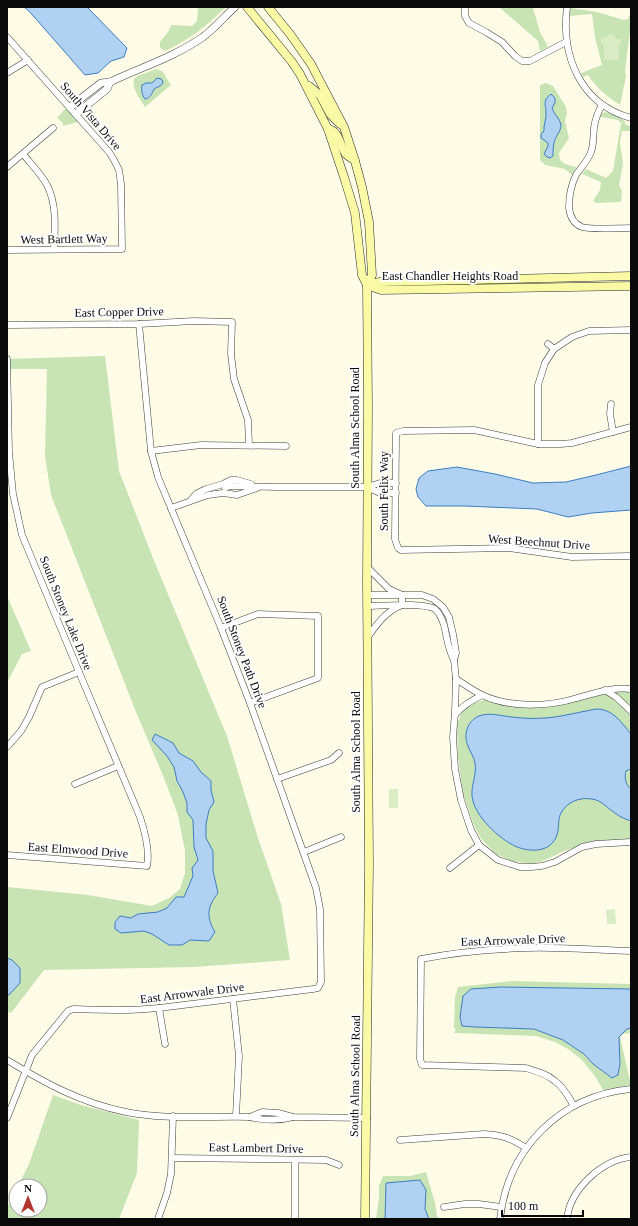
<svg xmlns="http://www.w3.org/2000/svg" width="638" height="1226" font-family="Georgia,serif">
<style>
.green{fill:#c8e4b5}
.pitch{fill:#daecc6}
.water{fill:#b0d1f1;stroke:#3c7dc3}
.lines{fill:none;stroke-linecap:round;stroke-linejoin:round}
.minor-casing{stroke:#3c3c3c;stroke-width:7}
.tertiary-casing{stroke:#3c3c3c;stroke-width:8}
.secondary-casing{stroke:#2b2b2b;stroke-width:9}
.minor{stroke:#fff;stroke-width:6}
.tertiary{stroke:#fff;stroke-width:7}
.secondary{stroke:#f9f9a6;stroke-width:8}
.labels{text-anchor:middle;stroke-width:4;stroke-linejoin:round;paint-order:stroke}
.street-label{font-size:12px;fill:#090909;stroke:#fff}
</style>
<rect width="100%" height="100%" fill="#fefce7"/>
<!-- green -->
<g class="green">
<path d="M198,7h28c-20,19 -35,32 -61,44l-5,-3v-6l8,-10 3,-7 21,1 5,-5z"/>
<polygon points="499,7 532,7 533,8 540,32 548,47 540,51 538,41"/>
<path d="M571,8l26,4 27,8 4,-1 3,-8v12l-6,48 1,5 -6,29c-15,-10 -22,-16 -32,-30l-5,2 -2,-4 21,-8 -7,-28 -3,-23 -23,2z"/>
<path d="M156,69l6,2 9,14 -26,22c-4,-6 -16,-23 -10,-29 5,-4 15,-6 21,-9z"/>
<polygon points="546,83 553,86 566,107 567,113 565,121 569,138 559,153 560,160 565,164 576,167 572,175 565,169 545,165 540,160 540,85"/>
<polygon points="66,108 78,122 63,126 63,123 57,118"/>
<polygon points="607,112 624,120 626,125 631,126 631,131 622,131 620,143 623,163 619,185 622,191 621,202 597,203 593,201 600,190 601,182 582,174 586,169 606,178 613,171 621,123 618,120 600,117 602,113"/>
<polygon points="105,356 119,471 153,558 227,736 258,838 281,904 290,960 194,967 44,970 11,1013 7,1011 7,887 88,895 152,906 169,898 180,889 185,873 185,851 178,815 164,778 136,712 51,495 45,456 47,369 7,369 7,359"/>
<polygon points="7,596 31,651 22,654 7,683"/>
<polygon points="623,691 631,692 631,839 594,841 564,851 543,861 532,864 512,861 496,854 482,840 474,826 463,793 458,758 457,724 462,712 471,704 484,700 512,707 545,708 586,699 602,694"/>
<polygon points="512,981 631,984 631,989 500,987 462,1026 475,1027 534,1029 563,1040 584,1054 593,1064 612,1078 620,1064 619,1037 627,1029 631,1028 631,1033 622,1034 620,1037 631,1085 603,1090 595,1076 581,1059 568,1049 555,1042 536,1036 454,1033 454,1032 456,1030 454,1028 455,997 458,987"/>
<polygon points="53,1095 81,1105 139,1120 137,1173 119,1219 7,1219 7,1208 16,1190 16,1210 40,1210 40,1186 18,1186 29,1164"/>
<polygon points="426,1172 435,1203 437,1216 440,1219 429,1219 428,1218 425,1209 426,1190 386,1183 385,1219 376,1219 379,1198 379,1186 383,1176 410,1176"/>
</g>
<!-- pitch -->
<g class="pitch">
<path d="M609,34c4,0 6,1 7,5h5v5h-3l1,16h-15v-16h-3v-6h5z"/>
<rect x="389" y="789" width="9" height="19"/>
<polygon points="615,909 616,924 607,924 606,910"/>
</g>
<!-- water -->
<g class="water">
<polygon points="24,7 87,7 127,48 124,57 111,61 98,73 85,75 29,11"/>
<path d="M157,78l4,1 2,2c-1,6 -4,5 -9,8 -2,5 -4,9 -9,10 -3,-4 -4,-9 -3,-14l4,-2h6z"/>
<path d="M551,94l4,4v5l-3,5c2,7 8,10 9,17 0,7 -6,11 -7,18 -1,4 -1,8 -1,13l-3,2 -3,-1 -3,-3 4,-8v-3l-7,-5v-4l3,-3c-1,-6 3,-12 2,-19 0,-5 -2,-8 0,-13 1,-2 3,-3 5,-5z"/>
<polygon points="631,466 631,510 592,513 568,517 537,509 464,506 426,506 418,497 416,489 419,478 428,471 457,467 495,474 533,483 566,482 596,475"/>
<path d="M596,709c17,0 25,13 35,25v35l-5,2c-2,7 0,14 5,18v32c-6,-2 -11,-4 -16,-8 -8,-5 -14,-13 -23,-14 -13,-2 -25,3 -31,14 -3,5 -2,13 -3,18 -4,21 -25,22 -41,16 -18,-8 -43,-31 -45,-51 -1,-11 5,-22 3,-33 -1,-6 -5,-11 -7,-17 -5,-11 -1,-25 11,-30 10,-4 23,0 33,1 15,2 33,2 49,-1 12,-2 23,-5 35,-7z"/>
<path d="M155,734l18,9 6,10 14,8 8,11 10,9v9l3,12 -5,8 -3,14v14l7,13v20l5,22c-11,14 -12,24 -3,39l-6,9 -19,-1 -8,5h-13l-17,-11 -8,-3 -23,2 -6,-4v-7l5,-6 11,2 7,-4 20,-2 9,-4 9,-11h8l9,-21 -1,-8 6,-8 -4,-13 -1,-27 -6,-8v-9l-4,-11 -6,-11 -3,-14 -7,-11 -15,-16z"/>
<polygon points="7,958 12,960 20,968 20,983 9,995 7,995"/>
<polygon points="500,987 631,989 631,1028 627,1029 619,1037 620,1064 618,1075 612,1078 593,1064 584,1054 563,1040 534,1029 475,1027 462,1026 460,1017 463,996 471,989"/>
<polygon points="420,1180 426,1190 425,1209 429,1219 385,1219 386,1183"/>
</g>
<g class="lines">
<!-- minor casing -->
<g class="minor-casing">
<g id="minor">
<polyline points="465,7 465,16 469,23 486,32 502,42 515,56 522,61 530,61 566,42"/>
<path d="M567,7c-6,49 13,97 64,111"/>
<polyline points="7,37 109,152 114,160 119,170 121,184 122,249 7,250"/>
<polyline points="7,73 28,60"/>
<path d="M602,105c-4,7 -7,15 -8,23 -1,8 0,16 -3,24 -3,9 -10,15 -15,23 -5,10 -7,22 -7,33 1,8 5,16 13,19 9,3 38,1 49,1"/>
<path d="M23,154c8,10 18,20 24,31 10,19 8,44 7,64"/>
<polyline points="7,167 53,128"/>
<polyline points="7,325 139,324 194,321 232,322 231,354 234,379 248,420 249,445"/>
<polyline points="548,344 554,349"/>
<path d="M7,359l2,93 4,42 9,41 57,137 61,145c5,15 10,34 7,49l-140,-11"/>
<polyline points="611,404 610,414 613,432"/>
<polyline points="631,427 572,443 561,444 538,444 474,430 403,431 396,433 396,437 395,539 398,548 401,550 509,548 572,557 631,556"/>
<polyline points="538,444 538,385 545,363 554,349 572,337 589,331 631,330"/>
<polyline points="151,451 201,445 286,446"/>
<polyline points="367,487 380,493 396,493"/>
<polyline points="225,488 230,486 278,487 367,487 380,483 396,483"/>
<polyline points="191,500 196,494 206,489 223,484 231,480 237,480 251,484"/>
<polyline points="171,508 208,495 223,493 237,495 257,488"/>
<path d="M367,567l22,22 13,6v10c-17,7 -24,18 -35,33"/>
<polyline points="367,595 422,595 433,599 443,607 449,617 453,634 456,653 454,660 456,679 455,712 453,737 455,769 461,800 471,830 479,845 498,860 520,867 531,867 542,866 555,862 582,847 596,844 631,842"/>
<path d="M367,606c14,0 57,-4 68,3 5,4 7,10 9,16 3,12 4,25 10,35"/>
<polyline points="221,628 258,614 318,616 318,678 250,703"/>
<path d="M456,679c8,5 16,11 26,16 28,13 66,12 95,3 19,-5 35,-11 54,-9"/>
<polyline points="605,690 616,697 631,711"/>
<path d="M455,715c8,-10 16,-14 27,-20"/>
<polyline points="7,747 21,731 29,717 42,687 79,672"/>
<polyline points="277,779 331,760 339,753"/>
<polyline points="75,784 118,766"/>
<polyline points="304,852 341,837"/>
<polyline points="450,868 479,845"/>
<polyline points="233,999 239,1056 236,1116"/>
<polyline points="159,1008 165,1044"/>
<path d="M7,1060c38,23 74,43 119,52 39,8 85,4 124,5 15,4 28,4 43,0"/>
<path d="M574,1106c-5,-9 -11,-19 -19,-25 -8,-7 -19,-10 -29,-13l-104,-3 -2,-6 1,-100c35,-7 70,-10 106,-11 35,-1 69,2 104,3"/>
<polyline points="250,1117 262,1112 278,1113 293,1117 367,1118"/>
<path d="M7,1118l25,-63 36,-44 5,-2c30,1 57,2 86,-1l154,-19 5,-1 3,-6 -1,-73 -4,-21 -66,-185 -29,-75 -63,-151 -7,-26 -12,-127"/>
<path d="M400,1140l84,-6c19,1 26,4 42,14"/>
<polyline points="172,1158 326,1160 339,1165"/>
<polyline points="444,1207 465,1204 479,1204 501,1207"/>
<polyline points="158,1219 167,1193 171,1174 173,1116"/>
<polyline points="295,1219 295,1160"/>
<path d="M500,1219c8,-71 60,-123 131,-130"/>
<path d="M567,1219c3,-30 35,-59 64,-62"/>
</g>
</g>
<!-- tertiary casing -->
<g class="tertiary-casing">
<g id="tertiary">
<path d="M70,107l31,-24 9,-1c32,-15 64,-25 93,-45 11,-8 21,-20 32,-30"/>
<polyline points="76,114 107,89 110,82"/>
</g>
</g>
<!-- secondary casing -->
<g class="secondary-casing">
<g id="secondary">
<polyline points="247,7 292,62 300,74 328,129 344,177 355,213 362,275 367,285 368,406 367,583 369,864 365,1219"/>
<polyline points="268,7 290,34 311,64 344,127 355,161 362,187 369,222 372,275 367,285"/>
<polyline points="309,86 320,95 330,114 340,124"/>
<path d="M328,129c13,3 11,18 19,26 2,2 6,4 8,6"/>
<polyline points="368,284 380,282 631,276"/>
<polyline points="367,285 381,290 631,286"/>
</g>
</g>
<!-- minor -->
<use href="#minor" class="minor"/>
<!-- tertiary -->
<use href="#tertiary" class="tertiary"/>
<!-- secondary -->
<use href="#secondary" class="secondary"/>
</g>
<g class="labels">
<!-- street labels -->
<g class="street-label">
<text transform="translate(91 116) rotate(49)" y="4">South Vista Drive</text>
<text transform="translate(64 239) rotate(-1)" y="4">West Bartlett Way</text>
<text x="450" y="280">East Chandler Heights Road</text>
<text transform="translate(119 312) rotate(-1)" y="4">East Copper Drive</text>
<text transform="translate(355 428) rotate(-90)" y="4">South Alma School Road</text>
<text transform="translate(384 491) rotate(-90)" y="4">South Felix Way</text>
<text transform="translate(539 542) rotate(4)" y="4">West Beechnut Drive</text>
<text transform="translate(66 613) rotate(68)" y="4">South Stoney Lake Drive</text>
<text transform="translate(242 652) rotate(69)" y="4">South Stoney Path Drive</text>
<text transform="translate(356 752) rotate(-90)" y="4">South Alma School Road</text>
<text transform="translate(78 850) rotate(4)" y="4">East Elmwood Drive</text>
<text transform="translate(513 940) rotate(-2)" y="4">East Arrowvale Drive</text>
<text transform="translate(192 993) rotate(-7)" y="4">East Arrowvale Drive</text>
<text transform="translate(355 1076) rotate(-89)" y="4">South Alma School Road</text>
<text transform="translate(256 1148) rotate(1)" y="4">East Lambert Drive</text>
</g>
</g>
<!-- border -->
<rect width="638" height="1226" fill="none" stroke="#090909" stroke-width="16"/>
<!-- north arrow -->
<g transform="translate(28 1198)"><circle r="19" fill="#ffffff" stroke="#9d9d9d"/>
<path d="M0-3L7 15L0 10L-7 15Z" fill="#af362c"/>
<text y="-6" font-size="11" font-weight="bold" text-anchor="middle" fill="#090909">N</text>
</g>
<!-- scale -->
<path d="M502 1210v6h81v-6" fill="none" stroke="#090909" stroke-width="2"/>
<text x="508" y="1210" font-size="12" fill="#090909" stroke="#ffffff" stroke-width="3" paint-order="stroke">100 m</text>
</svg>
